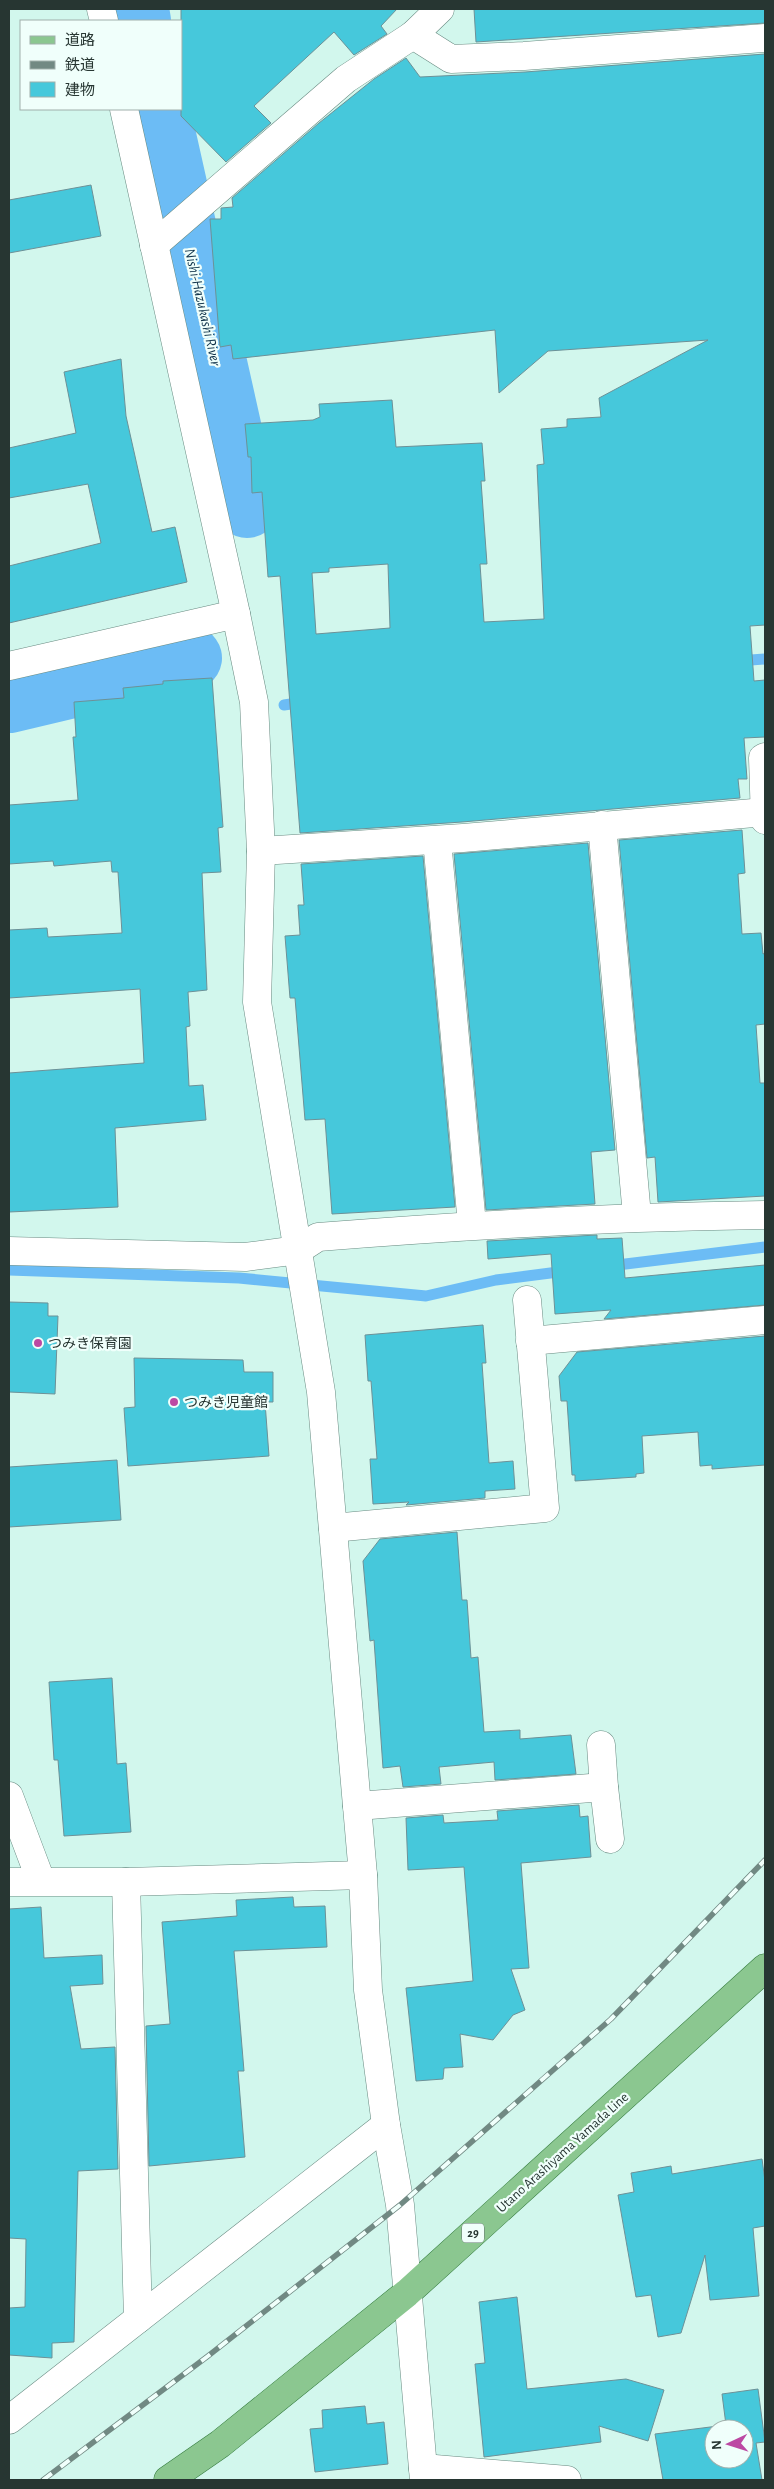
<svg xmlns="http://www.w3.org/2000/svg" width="774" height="2489" font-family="'Alegreya Sans','Noto Sans JP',sans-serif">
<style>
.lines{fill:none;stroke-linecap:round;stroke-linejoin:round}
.stream{stroke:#6cbcf5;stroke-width:11}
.river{stroke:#6cbcf5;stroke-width:64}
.building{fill:#46c8db;stroke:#6d9197;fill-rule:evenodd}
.minor-casing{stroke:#698b82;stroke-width:29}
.major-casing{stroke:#357c3f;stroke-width:29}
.minor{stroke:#fff;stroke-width:28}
.major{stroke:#8bc790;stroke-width:28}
.rail-casing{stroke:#718983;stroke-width:5.5}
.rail{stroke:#f0fffb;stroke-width:4;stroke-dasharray:11;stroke-linecap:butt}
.poi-dot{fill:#bc49a3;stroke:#f0fffb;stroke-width:2}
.labels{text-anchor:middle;stroke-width:4.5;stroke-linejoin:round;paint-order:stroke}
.shield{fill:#f0fffb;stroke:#63726e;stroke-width:1}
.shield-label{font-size:12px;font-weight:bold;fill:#273632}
.poi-label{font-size:14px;fill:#273632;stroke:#f0fffb;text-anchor:start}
.street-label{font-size:14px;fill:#273632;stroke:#f0fffb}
.water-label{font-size:15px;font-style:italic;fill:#0f3249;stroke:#f0fffb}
</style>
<rect width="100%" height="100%" fill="#d2f7ed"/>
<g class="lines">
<!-- stream -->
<g class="stream">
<polyline points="738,661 765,659"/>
<polyline points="284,705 304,702"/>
<polyline points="609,1266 765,1247"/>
<polyline points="9,1270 239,1278 426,1296 496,1280 566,1271"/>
</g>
<!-- river -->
<g class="river">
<polyline points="137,9 139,21"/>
<polyline points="158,109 247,506"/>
<polyline points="9,701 190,658"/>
</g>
</g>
<!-- building -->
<g class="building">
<polygon points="181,9 397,9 381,26 387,34 354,55 334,32 254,106 271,123 226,162 181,116"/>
<polygon points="474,9 765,9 765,23 476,42"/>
<path d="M765,54v571l-15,1 4,55 11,-1v57l-21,1 3,41h-9l2,19 -278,24 -162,11 -20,-257 -12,1 -6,-85 -10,1 -1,-36h-3l-3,-33 68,-4 7,-3 -1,-13 73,-4 4,47 86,-4 3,38h-4l6,83h-7l4,58 60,-3 -7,-154 7,-1 -3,-35 26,-2v-8l34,-2 -2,-19 109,-58 -160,11 -49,42 -4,-63 -262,29 -2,-14 -11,2 -10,-128h11v-11l12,-1 -1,-9 87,-75 55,-44 32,-21 14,19 105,-5zM388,564l2,64 -74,6 -4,-61 17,-1v-4z"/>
<polygon points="91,185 101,236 9,253 9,200"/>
<polygon points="121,359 126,416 152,532 175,527 187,582 9,623 9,566 101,543 88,484 9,498 9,448 76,433 64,372"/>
<polygon points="212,678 223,827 218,828 221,872 202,873 207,990 188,992 190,1026 186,1027 189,1086 203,1085 206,1120 115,1128 118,1207 9,1212 9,1073 144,1063 140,989 9,998 9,930 47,928 48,937 122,933 118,872 112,872 111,861 54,866 53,861 9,864 9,805 78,800 73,737 76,737 74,702 124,698 123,688 163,684 163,681"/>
<polygon points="742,830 745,873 738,874 742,934 761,933 763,954 765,953 765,1024 756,1025 760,1083 765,1083 765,1196 658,1202 655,1157 647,1158 619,840"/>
<polygon points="588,843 615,1150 591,1152 595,1204 486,1210 454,854"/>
<polygon points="423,856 455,1207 332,1214 325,1119 305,1120 295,998 290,998 285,936 300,935 298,905 304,905 301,864"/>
<polygon points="597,1235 597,1239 622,1238 625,1278 765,1265 765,1305 604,1319 611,1310 555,1314 551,1254 488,1259 487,1241"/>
<polygon points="9,1302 48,1303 48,1316 58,1316 55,1394 9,1392"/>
<polygon points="483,1325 486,1363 482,1363 489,1463 513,1461 515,1489 485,1491 485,1498 406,1505 409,1502 373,1504 370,1459 377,1459 371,1381 368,1381 365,1335"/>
<polygon points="765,1336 765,1465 712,1469 712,1465 700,1466 698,1432 642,1436 644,1473 636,1474 636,1477 575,1481 575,1475 572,1475 567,1401 561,1401 559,1376 577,1352"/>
<polygon points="134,1358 243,1360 244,1372 273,1372 273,1402 265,1402 269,1456 128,1466 124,1408 135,1407"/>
<polygon points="117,1460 121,1520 9,1527 9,1467"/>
<polygon points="457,1532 462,1600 467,1600 471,1658 478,1657 484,1732 520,1730 520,1739 571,1735 576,1774 495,1780 494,1762 439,1767 441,1784 403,1787 400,1766 383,1768 374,1640 370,1641 363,1561 380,1539"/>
<polygon points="112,1678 117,1764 126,1763 131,1832 64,1836 58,1760 54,1760 49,1682"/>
<polygon points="579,1805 580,1817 588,1816 591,1857 521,1863 529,1968 511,1969 525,2010 513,2015 493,2040 460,2034 463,2067 444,2068 443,2079 416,2081 406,1988 473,1981 464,1867 408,1870 406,1818 443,1815 444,1823 498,1820 497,1811"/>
<polygon points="293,1897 294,1907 325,1906 327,1947 234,1951 244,2071 238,2071 245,2157 149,2166 146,2026 170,2024 162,1922 237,1916 236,1900"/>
<polygon points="41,1907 44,1958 102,1955 103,1984 70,1986 81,2049 115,2047 118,2169 78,2171 74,2342 52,2343 52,2358 9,2355 9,2308 25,2307 26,2239 9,2238 9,1909"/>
<polygon points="762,2159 765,2181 765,2226 753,2228 759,2296 710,2300 705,2255 681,2333 658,2337 651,2295 636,2297 618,2195 634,2192 631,2173 671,2166 672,2174"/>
<polygon points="517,2297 527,2389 626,2379 664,2390 648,2441 599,2426 601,2442 484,2457 475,2364 485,2363 479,2302"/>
<path d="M758,2389l7,53 -9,1 6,37h-99l-8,-46 71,-9 -4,-31zM714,2429h30v30h-30z"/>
<polygon points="365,2406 367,2424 384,2422 388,2464 315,2472 310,2429 323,2428 322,2410"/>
</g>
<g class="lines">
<!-- minor casing -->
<g class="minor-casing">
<g id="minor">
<polyline points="101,9 104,21"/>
<polyline points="413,35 451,59 524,56 765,38"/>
<polyline points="124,109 236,614 254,702 261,851 257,1002 321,1392 363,1875 368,1990 386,2125 400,2205 424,2480"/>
<polyline points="154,245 346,79 413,35 440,9"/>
<polyline points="9,666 236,614"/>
<polyline points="765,757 763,758 765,820"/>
<polyline points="602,825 637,1216"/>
<polyline points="437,840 472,1225"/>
<polyline points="261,851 463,838 765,812"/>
<path d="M9,1251l236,6 53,-7 20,-13c149,-12 298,-20 447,-22"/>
<polyline points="530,1341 765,1320"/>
<polyline points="333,1528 545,1508 527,1300"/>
<polyline points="601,1745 604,1787"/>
<polyline points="9,1796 41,1881"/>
<polyline points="357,1806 604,1787 610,1839"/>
<polyline points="9,1882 126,1882 363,1875"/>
<polyline points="126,1882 138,2319"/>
<polyline points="9,2420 386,2125"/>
<polyline points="423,2468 567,2480"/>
</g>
</g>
<!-- major casing -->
<g class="major-casing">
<polyline id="major" points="168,2480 220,2444 407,2293 765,1968"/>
</g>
<!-- minor -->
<use href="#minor" class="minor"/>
<!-- major -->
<use href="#major" class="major"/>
<!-- rail casing -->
<g class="rail-casing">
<polyline id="rail" points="43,2480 208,2356 400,2205 611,2019 765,1860"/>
</g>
<!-- rail -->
<use href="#rail" class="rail"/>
</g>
<!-- markers -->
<g class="poi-dot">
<circle cx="38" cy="1343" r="5"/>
<circle cx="174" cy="1402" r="5"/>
</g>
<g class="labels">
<!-- shield labels -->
<rect class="shield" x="462" y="2223.5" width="22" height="19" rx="4"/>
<g class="shield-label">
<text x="473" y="2237">29</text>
</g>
<!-- poi labels -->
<g class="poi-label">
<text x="48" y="1348">つみき保育園</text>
<text x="184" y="1407">つみき児童館</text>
</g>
<!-- street labels -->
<g class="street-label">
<text transform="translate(562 2152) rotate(-42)" y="5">Utano Arashiyama Yamada Line</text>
</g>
<!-- water labels -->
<g class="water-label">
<text transform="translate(203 307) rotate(77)" y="5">Nishi-Hazukashi River</text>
</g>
</g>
<!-- border -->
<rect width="774" height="2489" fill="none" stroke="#273632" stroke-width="20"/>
<!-- legend -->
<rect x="20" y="20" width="162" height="90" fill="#f0fffb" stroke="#a0afab"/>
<rect x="30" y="36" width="25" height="8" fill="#8bc790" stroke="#a0afab"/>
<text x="65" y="45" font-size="15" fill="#273632">道路</text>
<rect x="30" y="61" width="25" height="8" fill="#718983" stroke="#a0afab"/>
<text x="65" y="70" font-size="15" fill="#273632">鉄道</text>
<rect x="30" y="82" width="25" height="15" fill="#46c8db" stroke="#a0afab"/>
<text x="65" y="95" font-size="15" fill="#273632">建物</text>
<!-- north arrow -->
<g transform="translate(729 2444) rotate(266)"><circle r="24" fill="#f0fffb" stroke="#a0afab"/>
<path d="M0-4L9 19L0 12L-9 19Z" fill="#bc49a3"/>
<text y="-8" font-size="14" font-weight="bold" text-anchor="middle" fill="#273632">N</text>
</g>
</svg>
